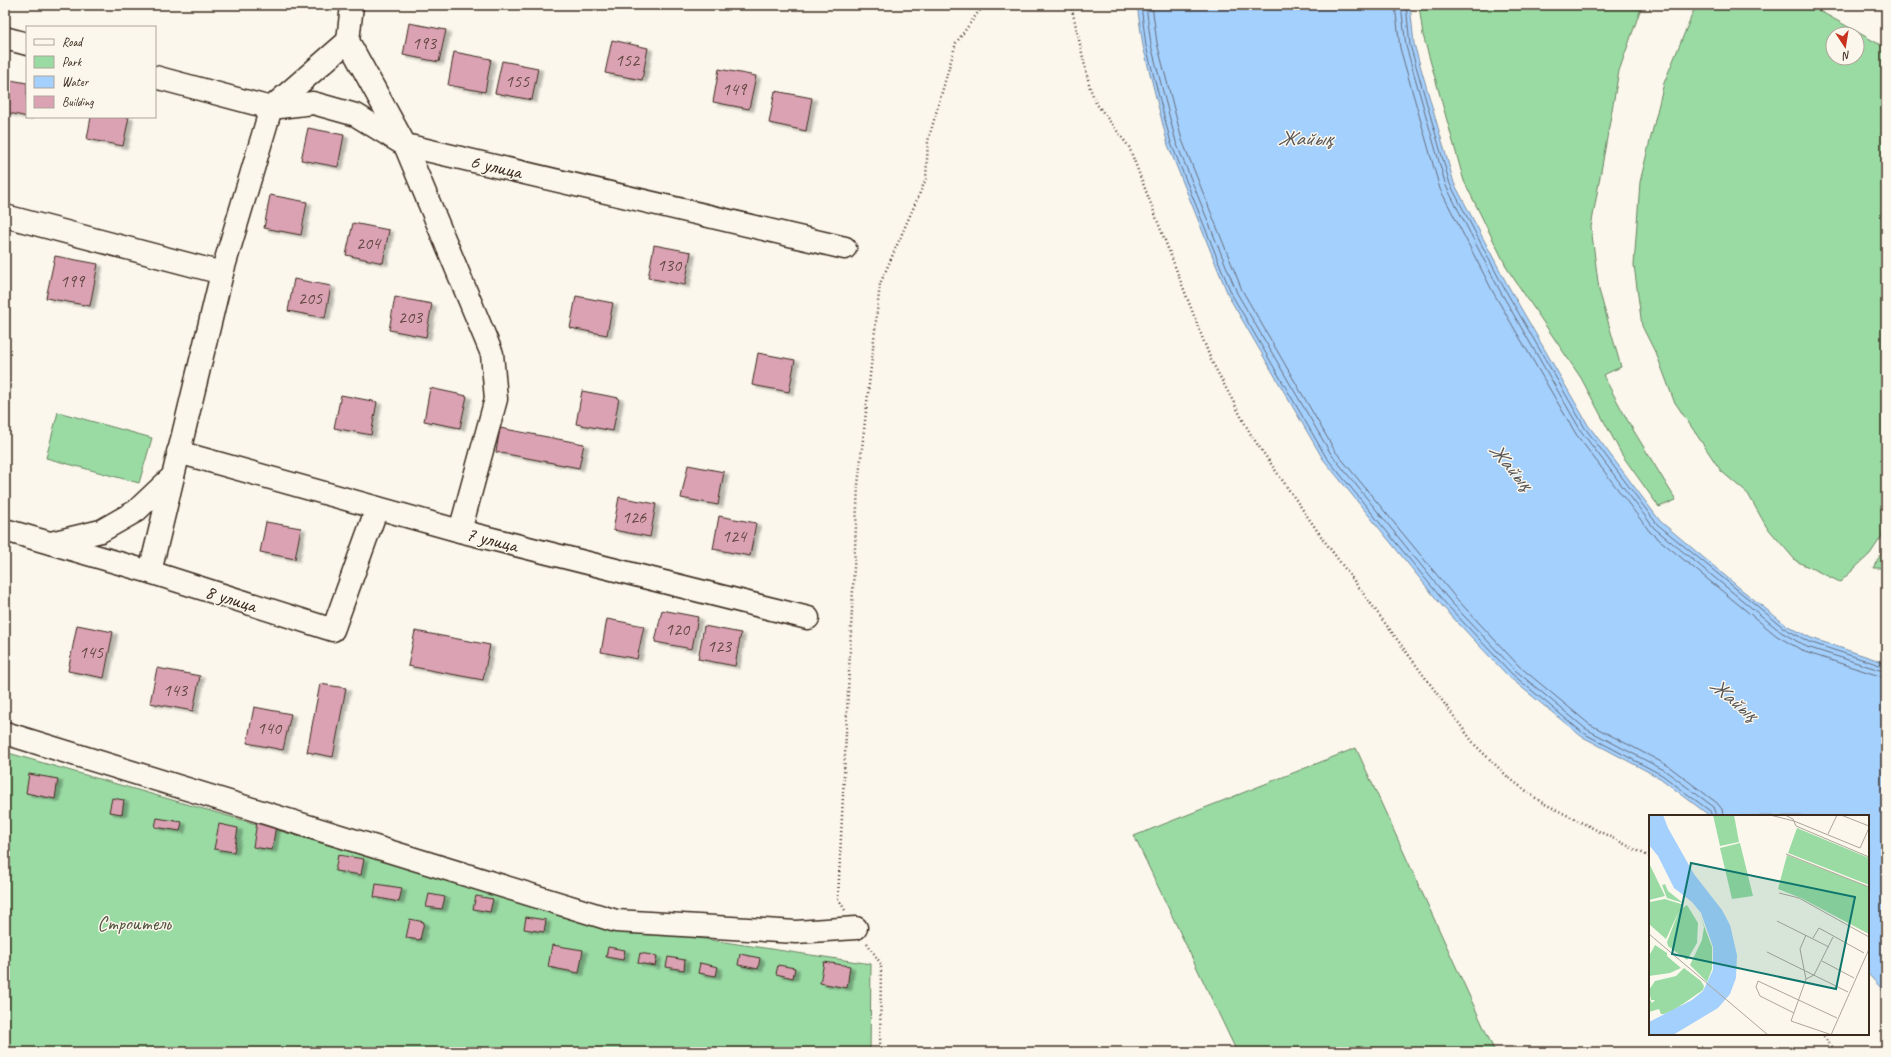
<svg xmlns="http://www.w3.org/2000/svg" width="1891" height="1057" font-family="Caveat,sans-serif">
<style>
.green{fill:#9adba4;stroke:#6a8261;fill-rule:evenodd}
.water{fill:#a4d0fe;stroke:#7a8ea4}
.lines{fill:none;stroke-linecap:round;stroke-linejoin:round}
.shore{stroke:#656c78;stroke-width:1}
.building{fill:#daa2b3;stroke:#3b2a1e;filter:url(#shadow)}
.minor-casing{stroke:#3b2a1e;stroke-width:25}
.path{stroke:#3b2a1e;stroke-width:2.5;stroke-dasharray:1 3;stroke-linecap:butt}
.minor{stroke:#fbf7ec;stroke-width:22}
.rail{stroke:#3b2a1e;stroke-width:3}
.labels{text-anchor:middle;stroke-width:3;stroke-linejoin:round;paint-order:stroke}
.number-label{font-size:18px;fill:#634843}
.street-label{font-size:20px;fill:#3b2a1e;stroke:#fbf7ec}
.park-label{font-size:20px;fill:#535640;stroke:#fbf7ec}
.water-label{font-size:21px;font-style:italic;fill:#555456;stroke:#fbf7ec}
.inset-road{fill:none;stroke:#aea59a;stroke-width:1}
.view{fill:#0f766e;fill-opacity:0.15;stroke:#0f766e;stroke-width:2}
.inset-edge{fill:none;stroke:#3b2a1e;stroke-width:2}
</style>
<defs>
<filter id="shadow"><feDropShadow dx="4.5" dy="2.5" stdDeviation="1" flood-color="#0004"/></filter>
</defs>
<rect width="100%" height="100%" fill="#fbf7ec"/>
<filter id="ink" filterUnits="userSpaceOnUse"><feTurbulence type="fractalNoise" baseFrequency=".025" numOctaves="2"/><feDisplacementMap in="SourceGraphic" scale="8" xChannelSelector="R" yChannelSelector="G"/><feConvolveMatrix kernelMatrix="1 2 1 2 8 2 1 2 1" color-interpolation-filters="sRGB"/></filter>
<g filter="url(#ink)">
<!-- green -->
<g class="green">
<polygon points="1419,5 1642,5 1619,71 1591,227 1599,290 1621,367 1603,375 1629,423 1676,500 1659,507 1622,455 1581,378 1508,270 1464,181 1423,35"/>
<path d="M1696,5h113l77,43v482l-16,24 -30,28 -44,-21 -30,-35 -18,-32 -27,-23 -47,-70 -16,-43 -16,-32 -8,-61 6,-83 24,-99zM1833,34h24v24h-24z"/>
<polygon points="58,412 152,438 139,483 46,458"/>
<polygon points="1886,545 1886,568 1873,568"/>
<polygon points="1356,748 1495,1052 1237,1052 1134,836"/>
<polygon points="5,752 604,924 871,964 870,1052 5,1052"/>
</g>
<!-- water -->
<polygon class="water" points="1137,5 1410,5 1414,44 1454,183 1507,284 1588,425 1660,521 1742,590 1786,625 1811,638 1886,663 1886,993 1868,974 1868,816 1710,816 1660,778 1581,736 1509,677 1443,607 1323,459 1229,297 1168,145 1143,46"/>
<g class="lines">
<!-- shore -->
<g class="shore">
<polyline points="1141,5 1146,46 1171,143 1232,295 1326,457 1446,604 1512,674 1583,733 1662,775 1710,811 1712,816"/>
<polyline points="1146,5 1151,45 1176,142 1237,293 1331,454 1450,601 1515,670 1586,729 1664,770 1714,807 1717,816"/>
<polyline points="1152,5 1157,43 1182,140 1242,290 1335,451 1455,597 1519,666 1589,724 1667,765 1717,803 1722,809 1723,816"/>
<polyline points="1395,5 1400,48 1440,189 1493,292 1576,434 1650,532 1777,636 1805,652 1886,678"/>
<polyline points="1401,5 1406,46 1446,186 1499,289 1581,431 1654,528 1781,632 1807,647 1886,672"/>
<polyline points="1406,5 1410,45 1450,184 1503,286 1585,428 1657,524 1784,628 1809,642 1886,667"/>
</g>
</g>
<!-- building -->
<g class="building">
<polygon points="409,23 446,30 439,62 403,55"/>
<polygon points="612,40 648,48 642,80 605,73"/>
<polygon points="454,52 491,59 485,92 448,85"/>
<polygon points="502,61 538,68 532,100 495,93"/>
<polygon points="719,69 756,76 749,109 713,102"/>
<polygon points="5,79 27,83 27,117 5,112"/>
<polygon points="775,91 812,98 806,131 769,123"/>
<polygon points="91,117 129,117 123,146 87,139"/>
<polygon points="308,128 344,135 338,167 301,160"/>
<polygon points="270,195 307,202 301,235 264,228"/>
<polygon points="353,223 389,230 383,263 346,255"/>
<polygon points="654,245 691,252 685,285 648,278"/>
<polygon points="55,256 98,264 90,306 46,298"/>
<polygon points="294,279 331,286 325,318 288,311"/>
<polygon points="576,296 613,303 607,335 570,328"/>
<polygon points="395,297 432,304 426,337 389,330"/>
<polygon points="758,353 795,360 789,392 752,385"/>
<polygon points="430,388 467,396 460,428 424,421"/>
<polygon points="582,391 619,398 613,431 576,424"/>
<polygon points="341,395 377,402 371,435 334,428"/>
<polygon points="500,428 584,444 579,468 496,452"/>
<polygon points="688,465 724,472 718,505 681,498"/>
<polygon points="619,497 656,504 650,537 613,530"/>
<polygon points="719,516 756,523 750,556 713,549"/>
<polygon points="266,522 301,528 295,559 260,552"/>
<polygon points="662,610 698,617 692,649 655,642"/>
<polygon points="607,619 644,626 637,659 601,652"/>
<polygon points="77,625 113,632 104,678 68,671"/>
<polygon points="704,626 741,633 735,666 698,659"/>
<polygon points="415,631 490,645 483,680 408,666"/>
<polygon points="157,668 200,676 193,711 150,703"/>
<polygon points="320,684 346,688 333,757 307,752"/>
<polygon points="254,707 291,714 283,750 247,743"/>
<polygon points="29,774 58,779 55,799 26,793"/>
<polygon points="112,798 124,800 122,814 109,812"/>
<polygon points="157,818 182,822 180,831 155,827"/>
<polygon points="257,822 276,825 272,850 253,847"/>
<polygon points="219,824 238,828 234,852 214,849"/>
<polygon points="338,855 364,859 361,875 335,871"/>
<polygon points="376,884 402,888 399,902 374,897"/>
<polygon points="429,894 445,897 442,909 426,907"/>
<polygon points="476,896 493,899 490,912 473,909"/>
<polygon points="526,917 546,920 544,932 524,929"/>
<polygon points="410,919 424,922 420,940 406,938"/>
<polygon points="552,945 583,950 579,973 548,967"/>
<polygon points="608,947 625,950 623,960 606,957"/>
<polygon points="640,953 657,956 655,966 638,963"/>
<polygon points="740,954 760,958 758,969 738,965"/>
<polygon points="668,957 685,960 684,970 666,967"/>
<polygon points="824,962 850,966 847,988 820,983"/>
<polygon points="700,963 718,967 716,976 698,973"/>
<polygon points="778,965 795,968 793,978 776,974"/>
</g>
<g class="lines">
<!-- minor casing -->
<g class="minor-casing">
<g id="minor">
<polyline points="352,5 348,41 405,145 492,354 496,399 460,531"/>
<polyline points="5,38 27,44"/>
<polyline points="155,77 271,108 313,103 356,115 405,145 845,248"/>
<polyline points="5,216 222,273"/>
<polyline points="178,452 460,531 808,618"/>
<polyline points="5,530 150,572 333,630 377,508"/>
<polyline points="51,543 101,531 136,511 173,476"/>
<polyline points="150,572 222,273 271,108 348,41"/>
<polyline points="5,733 616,921 796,932 856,928"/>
</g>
</g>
<!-- path -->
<g class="path">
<polyline points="1071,5 1090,88 1096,103 1129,147 1211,360 1251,435 1323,539 1475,745 1509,778 1541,802 1650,857"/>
<polyline points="845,910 838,899 858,485 880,284 926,179 928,141 956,43 979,11 989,5"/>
<polyline points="867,943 881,964 880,1052"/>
<polyline points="1821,1034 1837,1052"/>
</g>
<!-- minor -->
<use href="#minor" class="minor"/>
<!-- rail -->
<polyline class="rail" points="1881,5 1886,8"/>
</g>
</g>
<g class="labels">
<!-- number labels -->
<g class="number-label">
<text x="424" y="49">193</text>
<text x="627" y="66">152</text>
<text x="517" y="87">155</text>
<text x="734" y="95">149</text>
<text x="368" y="249">204</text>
<text x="669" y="271">130</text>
<text x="72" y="287">199</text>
<text x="310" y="304">205</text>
<text x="410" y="323">203</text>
<text x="634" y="523">126</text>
<text x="734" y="542">124</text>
<text x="677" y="635">120</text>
<text x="719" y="652">123</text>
<text x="91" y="658">145</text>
<text x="175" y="696">143</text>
<text x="269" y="734">140</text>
</g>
<!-- street labels -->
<g class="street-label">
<text transform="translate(496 166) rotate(13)" y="7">6 улица</text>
<text transform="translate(492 539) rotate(14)" y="7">7 улица</text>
<text transform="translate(231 598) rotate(17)" y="7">8 улица</text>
</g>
<!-- park labels -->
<g class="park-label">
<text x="134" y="930">Строитель</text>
</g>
<!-- water labels -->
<g class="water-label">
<text x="1305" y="145">Жайық</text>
<text transform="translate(1511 466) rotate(49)" y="7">Жайық</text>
<text transform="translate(1734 699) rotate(39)" y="7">Жайық</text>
</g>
</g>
<!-- overview -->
<g transform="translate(1649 815)">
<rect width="220" height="220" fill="#fbf7ec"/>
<path d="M64,0h21l5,27 -19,4zM148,13l72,30v27l-81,-32zM91,28l13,53 -21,3 -12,-51zM138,40l82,32v47l-68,-36 -23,-9zM0,48l16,33 -16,4zM16,69l3,7 15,12 -16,-5 -5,-13zM16,84l19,6 -3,4 6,-4 11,18 -1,20 -10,17 -19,-14 -1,-4 12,-31 -13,28 -17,-15 1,-22zM51,100l12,32v22l-5,13 -17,-17 12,-25 2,-13zM6,130l12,8v3l14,12 -11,5 -21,3v-20zM35,153l17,13 3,5 -1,4 -29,20 -10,4h-3l-2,-5 -10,3v-14l3,5 3,-3h-4l-2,-10 6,-9 21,-5z" fill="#9adba4"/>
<path d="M0,0h14l5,13 26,46 28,36 8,15 7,30 -1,23 -6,16 -12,14 -45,27h-24v-13l43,-22 11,-9 10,-21v-23l-12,-34 -9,-11 -18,-14 -16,-32 -9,-11z" fill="#a4d0fe"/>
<path class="inset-road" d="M121,0l24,6 66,27 9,-20M136,0l8,4 3,7 73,31M192,0l28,11M179,19l9,-19M137,39l83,33M130,78l20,5 70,39M128,106l52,26M0,119l119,101M157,120l-6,14 6,30 -15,42 41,14M164,123l6,-10 45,25M118,137l81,40M173,146l32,17M157,164l8,-4 19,-38M145,198l-34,-17 -4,-9 2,-6 79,37M182,220l38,-86"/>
<path class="view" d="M42,48l164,34 -19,92 -164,-35z"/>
<rect width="220" height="220" class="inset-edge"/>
</g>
<!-- margin -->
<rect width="1891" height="1057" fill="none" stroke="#fbf7ec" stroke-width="20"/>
<rect x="10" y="10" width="1871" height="1037" fill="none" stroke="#3b2a1e" stroke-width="1.5" filter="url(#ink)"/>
<!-- legend -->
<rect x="26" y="26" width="130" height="92" fill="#fbf7ec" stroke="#aea59a"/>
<rect x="34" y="39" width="20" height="6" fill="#fbf7ec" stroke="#aea59a"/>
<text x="62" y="46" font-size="12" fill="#3b2a1e">Road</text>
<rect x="34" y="56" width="20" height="12" fill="#9adba4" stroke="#aea59a"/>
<text x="62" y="66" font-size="12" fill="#3b2a1e">Park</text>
<rect x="34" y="76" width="20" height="12" fill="#a4d0fe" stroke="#aea59a"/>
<text x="62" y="86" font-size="12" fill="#3b2a1e">Water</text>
<rect x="34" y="96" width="20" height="12" fill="#daa2b3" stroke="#aea59a"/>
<text x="62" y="106" font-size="12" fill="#3b2a1e">Building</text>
<!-- north arrow -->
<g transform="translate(1845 46) rotate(168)"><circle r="19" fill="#fbf7ec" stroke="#aea59a"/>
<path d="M0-3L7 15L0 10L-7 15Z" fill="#c8321e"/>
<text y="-6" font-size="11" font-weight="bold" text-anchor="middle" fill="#3b2a1e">N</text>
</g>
</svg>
